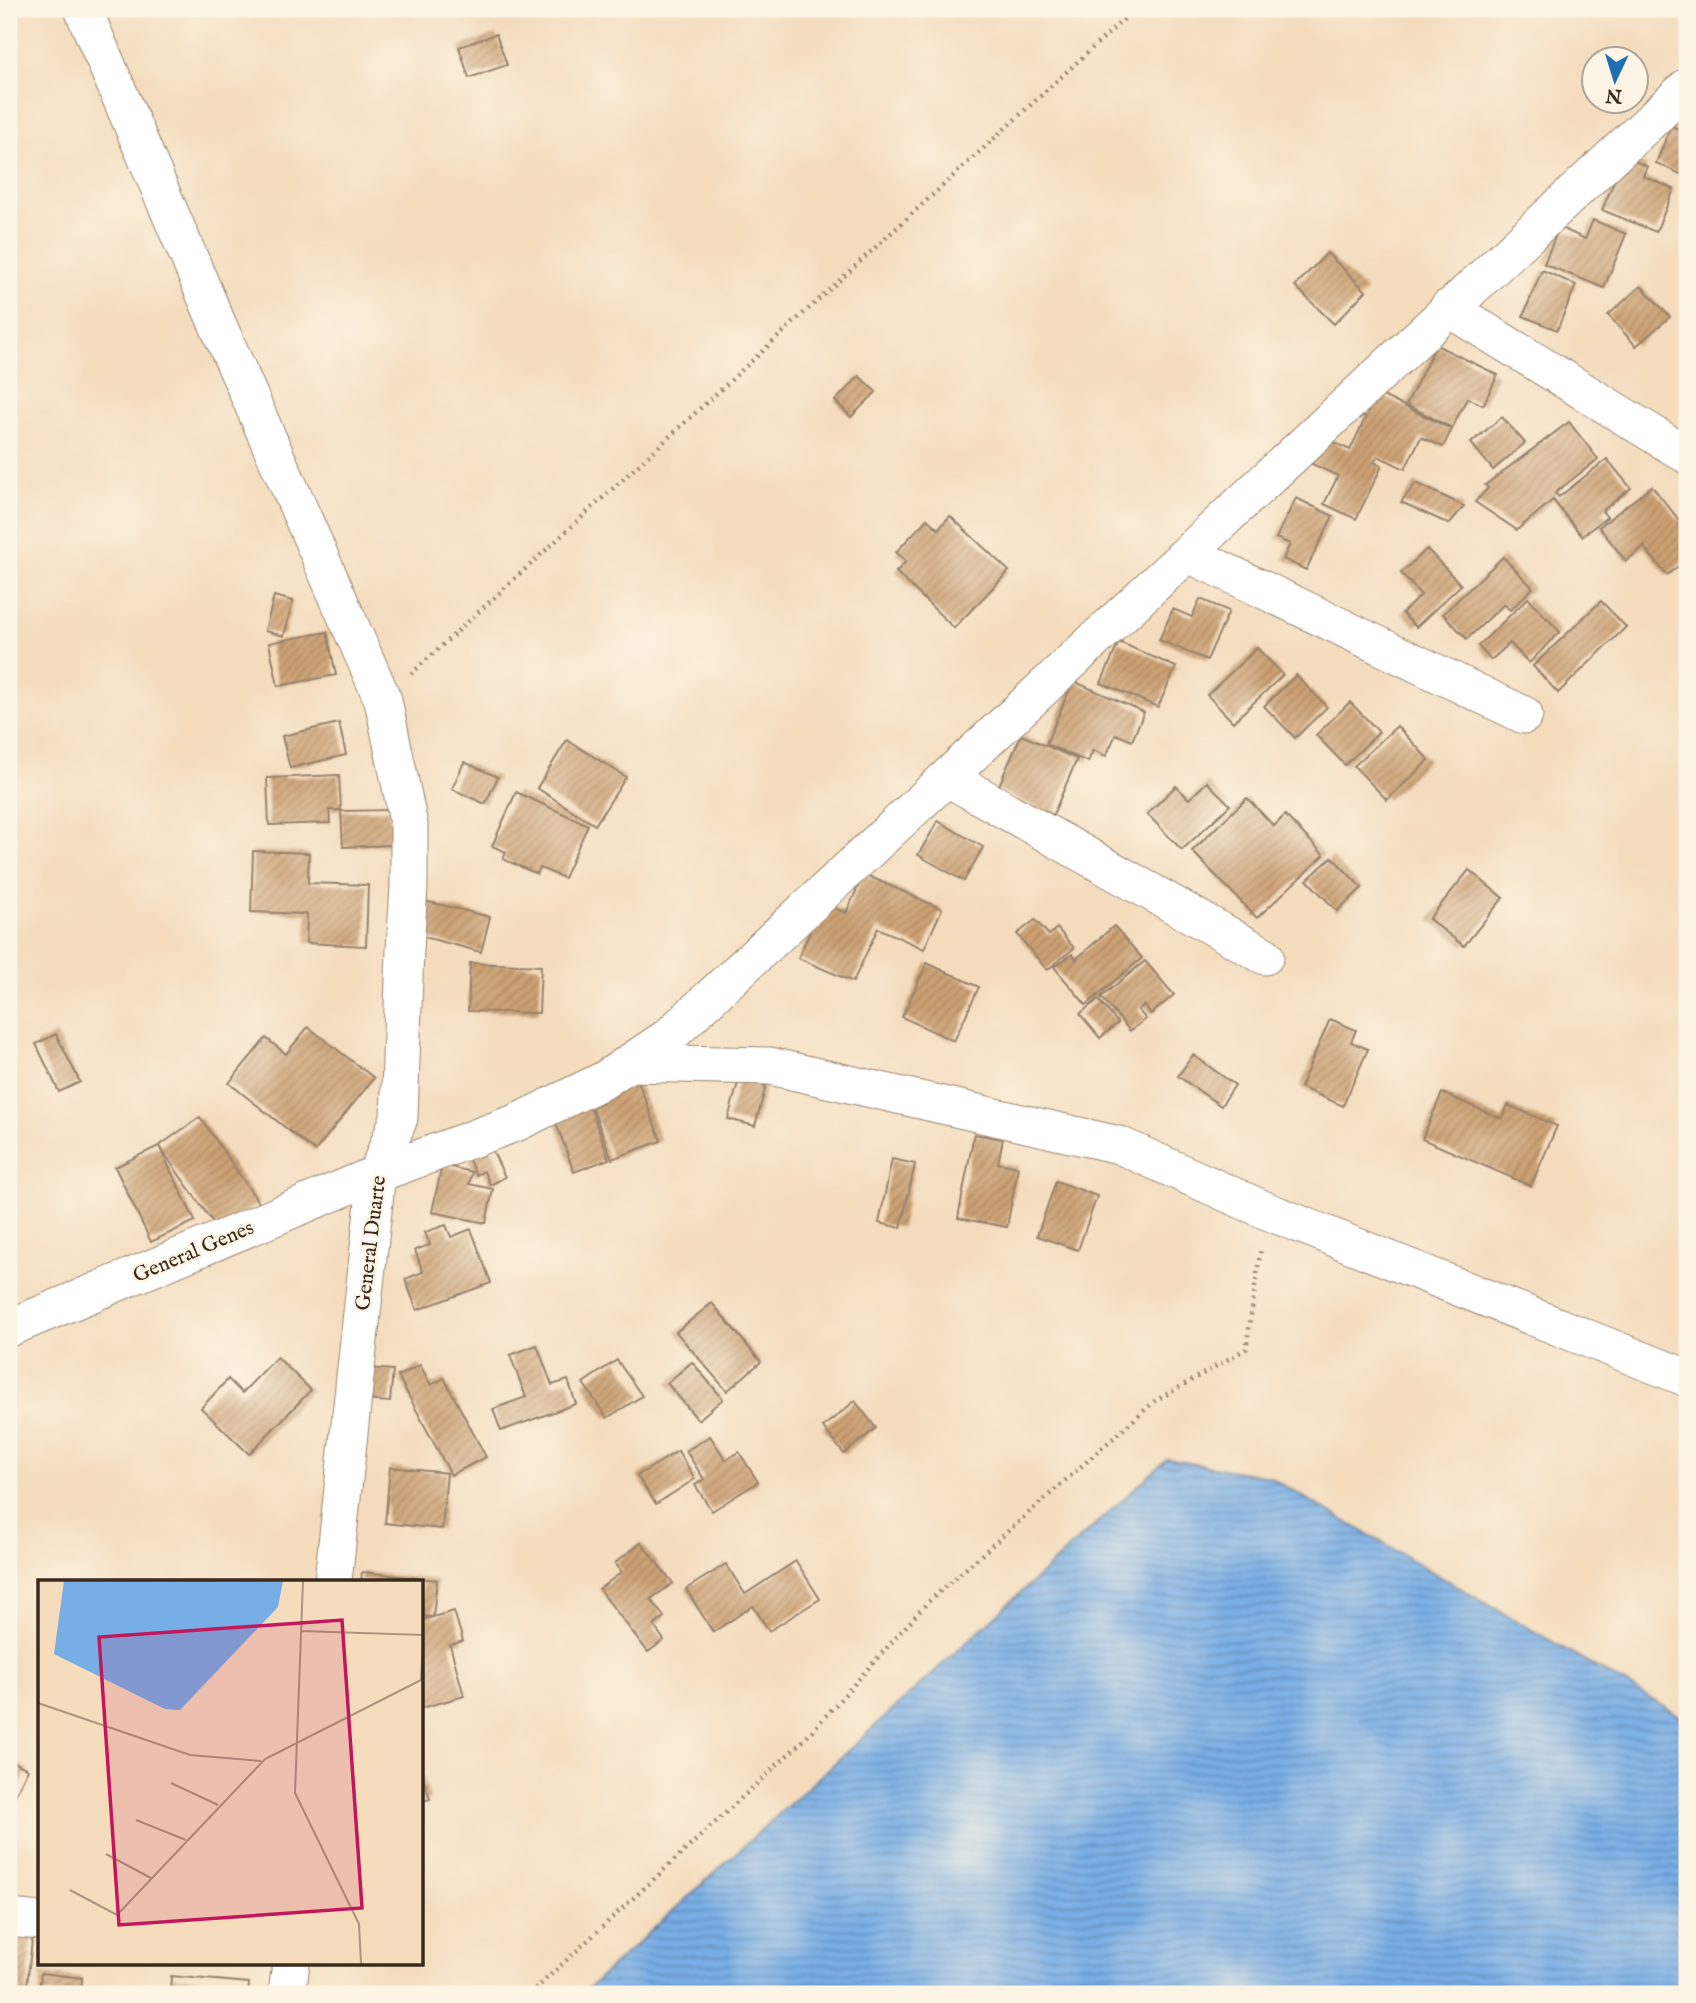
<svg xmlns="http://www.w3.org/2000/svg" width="1696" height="2003" font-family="'IM FELL English',serif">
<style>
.water{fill:url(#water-rules);stroke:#5a6c82;stroke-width:2}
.building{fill:url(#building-hatch)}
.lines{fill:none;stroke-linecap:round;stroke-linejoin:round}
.street-casing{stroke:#98836e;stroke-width:39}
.path{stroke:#98836e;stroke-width:4.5;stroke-dasharray:2 5;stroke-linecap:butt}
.street{stroke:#fff;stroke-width:37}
.labels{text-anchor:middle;stroke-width:5;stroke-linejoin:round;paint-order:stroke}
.street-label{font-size:21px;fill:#3b2a1e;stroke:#fcf5e5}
.inset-road{fill:none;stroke:#aa957d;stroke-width:2}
.view{fill:#c2185b;fill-opacity:0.15;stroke:#c2185b;stroke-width:3.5}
.inset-edge{fill:none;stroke:#3b2a1e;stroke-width:3.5}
</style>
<defs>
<pattern id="water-rules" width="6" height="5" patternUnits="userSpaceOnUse" patternTransform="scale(1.75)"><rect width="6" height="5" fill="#78aee6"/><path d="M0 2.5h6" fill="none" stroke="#648eba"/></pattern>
<pattern id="building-hatch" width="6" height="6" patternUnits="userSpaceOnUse" patternTransform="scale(1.75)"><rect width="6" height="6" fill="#cda275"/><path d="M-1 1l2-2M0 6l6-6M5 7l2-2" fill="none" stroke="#a8845f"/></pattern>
</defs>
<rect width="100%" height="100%" fill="#fcf5e5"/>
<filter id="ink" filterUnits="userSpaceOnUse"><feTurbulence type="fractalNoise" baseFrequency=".0143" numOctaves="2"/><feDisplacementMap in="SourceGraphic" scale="14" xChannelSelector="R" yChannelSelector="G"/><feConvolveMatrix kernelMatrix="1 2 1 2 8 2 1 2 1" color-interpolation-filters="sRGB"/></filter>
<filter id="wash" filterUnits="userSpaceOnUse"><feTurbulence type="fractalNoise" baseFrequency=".00686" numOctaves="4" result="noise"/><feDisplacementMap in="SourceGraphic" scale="28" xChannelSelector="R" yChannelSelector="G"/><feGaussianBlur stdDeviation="1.57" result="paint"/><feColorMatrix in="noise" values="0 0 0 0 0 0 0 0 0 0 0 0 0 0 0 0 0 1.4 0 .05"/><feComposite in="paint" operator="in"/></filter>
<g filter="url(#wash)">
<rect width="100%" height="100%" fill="#f4dcbd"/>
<!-- water -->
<polygon class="water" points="1167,1459 1269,1477 1687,1720 1687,1994 582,1994"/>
<g id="blocks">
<!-- building -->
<g class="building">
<polygon points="496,34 507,65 469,78 459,47"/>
<polygon points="1671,126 1687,133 1687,177 1656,163"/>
<polygon points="1624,157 1647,166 1643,176 1674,189 1656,232 1602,210"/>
<polygon points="1593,220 1626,234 1604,288 1544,264 1559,227 1585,239"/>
<polygon points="1327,253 1366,291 1334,324 1295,286"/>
<polygon points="1542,270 1576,285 1557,330 1523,316"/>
<polygon points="1641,286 1670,317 1636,346 1608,315"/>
<polygon points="1436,345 1498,375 1483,405 1467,398 1452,428 1406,405"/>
<polygon points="859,376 876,392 851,417 835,401"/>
<polygon points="1368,389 1452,429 1443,447 1421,437 1405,469 1378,456 1374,462 1382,466 1356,519 1324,504 1338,476 1312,464 1325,438 1350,450 1366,417 1357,413"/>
<polygon points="1502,417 1525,443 1493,470 1471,443"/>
<polygon points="1569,422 1598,459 1555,493 1559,497 1607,459 1631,488 1602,511 1607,517 1582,536 1553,500 1517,530 1475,502 1488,488 1485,485"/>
<polygon points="1416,483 1464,506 1449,524 1401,502"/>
<polygon points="1652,486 1679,520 1687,513 1687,559 1667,575 1644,547 1626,561 1599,527"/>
<polygon points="1296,498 1333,516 1306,570 1283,559 1290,544 1276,538"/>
<polygon points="950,516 1009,571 954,628 896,572 906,561 896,552 927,519 938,529"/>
<polygon points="1427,549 1461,585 1416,627 1402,613 1421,595 1401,573"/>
<polygon points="1503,557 1533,588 1510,610 1504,604 1467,639 1443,614"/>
<polygon points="274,596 293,601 284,636 265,631"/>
<polygon points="1528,598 1560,632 1529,663 1510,643 1491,660 1478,646"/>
<polygon points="1200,599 1229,611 1207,660 1159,640 1173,609 1192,617"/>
<polygon points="1601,601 1626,627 1558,693 1533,666"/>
<polygon points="327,632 336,675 278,686 269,643"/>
<polygon points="1119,642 1176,667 1158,707 1101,683"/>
<polygon points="1257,648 1283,675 1233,722 1207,695"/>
<polygon points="1296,675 1327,707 1295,738 1264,706"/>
<polygon points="1073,681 1144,712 1132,741 1116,734 1106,756 1093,750 1088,762 1046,744"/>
<polygon points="1350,702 1379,732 1345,765 1316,735"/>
<polygon points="339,723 346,755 290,768 282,736"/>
<polygon points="1397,726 1429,760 1387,800 1354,766"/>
<polygon points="1021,735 1077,759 1053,815 997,790"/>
<polygon points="567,740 626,777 595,825 537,788"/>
<polygon points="464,762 498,777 485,804 452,789"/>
<polygon points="339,775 341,810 329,810 330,823 269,825 267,778"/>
<polygon points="1207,782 1230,805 1182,850 1147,814 1176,786 1189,799"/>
<polygon points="516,792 588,825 564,878 540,868 537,874 503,859 506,852 492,846"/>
<polygon points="1247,798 1274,826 1285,815 1324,855 1257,918 1192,851"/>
<polygon points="390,810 391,845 343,847 341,811"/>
<polygon points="938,821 983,847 964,881 918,855"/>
<polygon points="253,851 309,853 308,883 368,885 366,946 306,943 307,914 251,912"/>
<polygon points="1332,857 1362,888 1337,911 1307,880"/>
<polygon points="1469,870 1503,898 1464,946 1429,919"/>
<polygon points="864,874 942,909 924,949 878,928 853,982 798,958 823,903 846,913"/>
<polygon points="425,901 490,917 481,952 417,935"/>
<polygon points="1035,920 1049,935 1057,928 1074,948 1047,970 1017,934"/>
<polygon points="1114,926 1142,958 1086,1005 1054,967 1072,954 1076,959"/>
<polygon points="1145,961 1174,995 1151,1014 1144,1005 1138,1010 1146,1019 1130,1031 1101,997"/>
<polygon points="470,963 541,966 539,1013 468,1011"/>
<polygon points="927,963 979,987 954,1041 902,1017"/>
<polygon points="1098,999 1118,1023 1100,1038 1080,1014"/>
<polygon points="1330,1019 1356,1030 1351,1042 1368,1049 1343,1106 1300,1087"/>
<polygon points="308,1027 374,1078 315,1151 229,1083 266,1038 286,1054"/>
<polygon points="56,1034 80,1082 59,1092 36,1044"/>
<polygon points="1193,1055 1235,1085 1221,1106 1178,1076"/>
<polygon points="635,1073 661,1141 612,1159 592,1107 607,1101 602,1086"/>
<polygon points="739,1079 766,1086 755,1126 728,1119"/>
<polygon points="1442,1093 1502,1119 1508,1105 1557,1126 1531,1186 1422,1139"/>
<polygon points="590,1107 609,1159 574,1172 555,1120"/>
<polygon points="200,1117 259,1203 219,1231 159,1146 195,1221 151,1242 115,1167 159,1146"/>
<polygon points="974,1134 1003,1139 998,1163 1018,1167 1007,1227 958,1218"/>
<polygon points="488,1141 505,1177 490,1185 484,1171 476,1175 469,1160 476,1156"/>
<polygon points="892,1159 915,1164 901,1228 879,1223"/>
<polygon points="442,1165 472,1172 469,1184 493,1189 486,1223 432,1212"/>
<polygon points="1056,1181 1097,1196 1078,1250 1037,1236"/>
<polygon points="446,1225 451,1237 471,1229 491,1283 417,1310 405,1279 423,1272 415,1250 430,1245 425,1232"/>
<polygon points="712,1303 761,1362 727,1391 676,1332"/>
<polygon points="537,1345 552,1385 568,1380 576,1404 501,1431 493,1409 526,1397 510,1355"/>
<polygon points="277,1357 311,1390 249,1454 201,1408 228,1379 242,1393"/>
<polygon points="617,1360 642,1396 607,1418 583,1383"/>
<polygon points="692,1362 723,1399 698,1420 667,1383"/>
<polygon points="420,1365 431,1385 444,1378 486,1457 451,1475 398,1376"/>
<polygon points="367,1368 393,1370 390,1402 364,1400"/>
<polygon points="855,1401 876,1428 844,1454 823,1427"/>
<polygon points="710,1436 726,1460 739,1452 758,1482 712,1511 695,1485 704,1479 686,1451"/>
<polygon points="678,1451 695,1479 656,1504 637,1476"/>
<polygon points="390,1467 447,1473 442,1529 385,1523"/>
<polygon points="641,1543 673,1583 651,1599 664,1617 654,1626 664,1640 648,1652 599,1589 622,1572 615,1563"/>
<polygon points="796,1561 820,1599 769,1631 753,1606 713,1632 686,1589 726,1564 745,1594"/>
<polygon points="362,1572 437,1580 433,1617 422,1616 422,1581 361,1581"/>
<polygon points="454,1611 463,1641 450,1645 464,1696 422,1708 422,1620"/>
<polygon points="9,1760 28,1769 9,1808"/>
<polygon points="422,1774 430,1799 422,1801"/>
<polygon points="9,1929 33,1931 26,1994 9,1994"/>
<polygon points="41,1973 82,1978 81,1994 39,1994"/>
<polygon points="171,1976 249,1983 248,1994 170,1994"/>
</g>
</g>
</g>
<g filter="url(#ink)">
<use href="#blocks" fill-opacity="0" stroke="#98836e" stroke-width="2"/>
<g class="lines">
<!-- street casing -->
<g class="street-casing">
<g id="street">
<polyline points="83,9 214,316 383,700 409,825 409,887 405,950 399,1118 377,1174 333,1581"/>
<polyline points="1448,308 1687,455"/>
<polyline points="1189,554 1524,715"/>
<polyline points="948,778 1265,956"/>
<polyline points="629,1063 770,1066 1119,1145 1267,1211 1687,1378"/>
<path d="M9,1328l368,-154 141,-52 86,-42 64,-43c341,-315 679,-635 1019,-950"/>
<polyline points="9,1918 40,1921"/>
<polyline points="287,1994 291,1963"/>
</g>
</g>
<!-- path -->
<g class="path">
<polyline points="411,674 1135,9"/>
<polyline points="530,1994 804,1740 927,1603 1155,1401 1246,1349 1261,1247"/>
</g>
<!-- street -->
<use href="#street" class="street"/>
</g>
</g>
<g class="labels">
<!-- street labels -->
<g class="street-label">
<text transform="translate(370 1243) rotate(-83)" y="7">General Duarte</text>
<text transform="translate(193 1251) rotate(-23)" y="7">General Genes</text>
</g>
</g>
<!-- overview -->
<g transform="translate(38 1580)">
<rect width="385" height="385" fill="#f4dcbd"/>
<path d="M26,1h219l-5,26 -98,103 -15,-1 -111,-55z" fill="#78aee6"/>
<path class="inset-road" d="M265,1l-8,212 64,131 2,40M263,51l122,4M383,100l2,-37M0,123l152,52 71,6M133,203l47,22M98,240l50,20M68,274l45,24M32,310l47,25 148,-156 158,-80"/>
<path class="view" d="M304,40l20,288 -243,17 -20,-288z"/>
<rect width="385" height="385" class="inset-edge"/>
</g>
<!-- margin -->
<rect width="1696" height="2003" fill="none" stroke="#fcf5e5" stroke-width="35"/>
<!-- north arrow -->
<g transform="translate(1615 80) rotate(184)"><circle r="33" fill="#fcf5e5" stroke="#afa495" stroke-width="2"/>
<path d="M0-5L12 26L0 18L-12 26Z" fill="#1f6fb2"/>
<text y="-10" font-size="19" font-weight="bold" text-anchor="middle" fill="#3b2a1e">N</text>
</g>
</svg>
